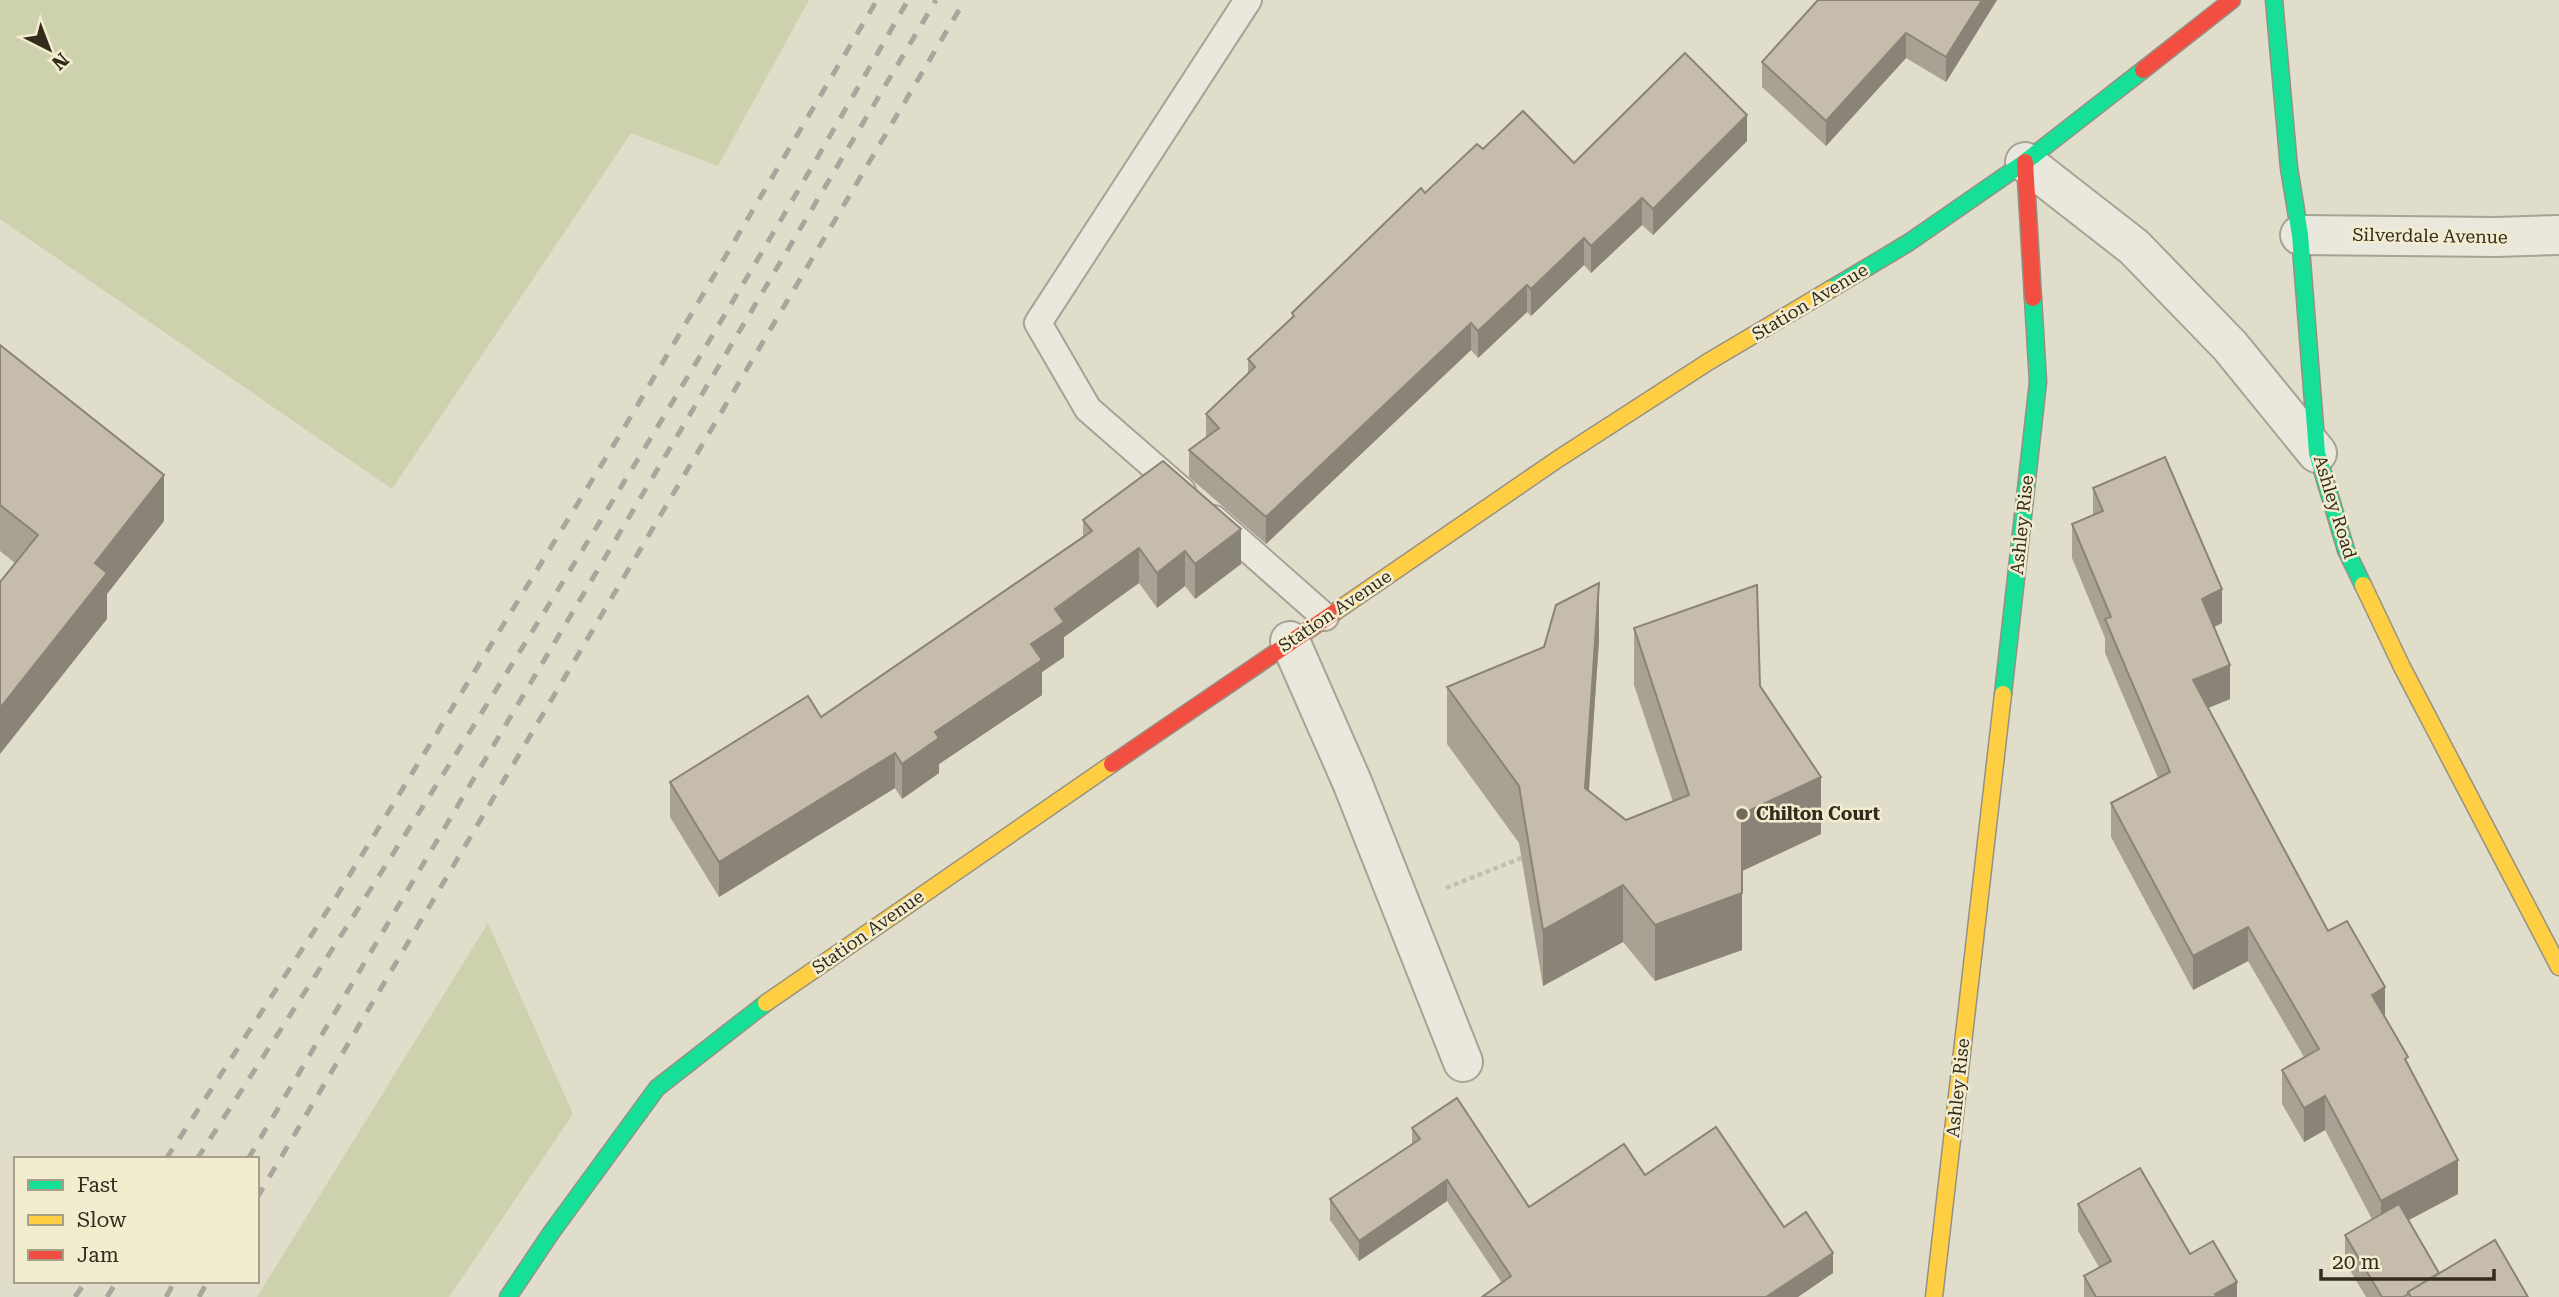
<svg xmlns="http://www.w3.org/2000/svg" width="2559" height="1297" font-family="'Roboto Serif',serif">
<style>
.green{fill:#cdd1ae}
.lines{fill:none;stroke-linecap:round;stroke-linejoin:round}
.lane-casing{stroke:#a6a295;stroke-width:30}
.street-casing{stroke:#a6a295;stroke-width:42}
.fast-casing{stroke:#969184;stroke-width:19}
.slow-casing{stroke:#969184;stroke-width:19}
.jam-casing{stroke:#969184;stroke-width:19}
.path{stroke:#c2beb3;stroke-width:4.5;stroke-dasharray:5 3.5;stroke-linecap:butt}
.lane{stroke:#eae7dc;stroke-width:26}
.street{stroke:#eae7dc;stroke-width:38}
.fast{stroke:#16e098;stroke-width:16}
.slow{stroke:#ffcf43;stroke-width:16}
.jam{stroke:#f24e42;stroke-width:16}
.rail{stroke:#a9a69d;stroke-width:5;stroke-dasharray:12 12;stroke-linecap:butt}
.wall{fill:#a9a294}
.shaded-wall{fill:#8a8478}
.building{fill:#c5bcac;stroke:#8a8478;stroke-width:2}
.poi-dot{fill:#71695a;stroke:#f3edd0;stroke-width:2.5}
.labels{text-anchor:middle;stroke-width:5;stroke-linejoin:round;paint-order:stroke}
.street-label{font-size:18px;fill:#342b1d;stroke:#f3edd0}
.poi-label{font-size:18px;font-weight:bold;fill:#342b1d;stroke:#f3edd0;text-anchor:start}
</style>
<rect width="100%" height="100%" fill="#e1ddcb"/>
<!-- green -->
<g class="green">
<polygon points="0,0 809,0 718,166 631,133 392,489 0,219"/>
<polygon points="488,923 573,1114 449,1297 257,1297"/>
</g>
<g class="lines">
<!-- lane casing -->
<g class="lane-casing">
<g id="lane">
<polyline points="1182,491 1088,409 1038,323 1248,0"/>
<polyline points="1214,519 1325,617"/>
</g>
</g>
<!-- street casing -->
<g class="street-casing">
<g id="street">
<polyline points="2025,162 2134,247 2230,346 2317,453"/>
<polyline points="2300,235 2496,237 2559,235"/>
<polyline points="1290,641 1352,782 1463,1062"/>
</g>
</g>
<!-- fast casing -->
<g class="fast-casing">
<g id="fast">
<polyline points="2274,0 2289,168 2300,235 2317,453 2346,550 2363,585"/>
<polyline points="1831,289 1908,243 2025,162 2143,70"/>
<polyline points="2003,694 2038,382 2033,298"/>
<polyline points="508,1297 551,1233 657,1088 766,1003"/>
</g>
</g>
<!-- slow casing -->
<g class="slow-casing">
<g id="slow">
<polyline points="2363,585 2402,667 2559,967"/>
<polyline points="1335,612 1558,459 1708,362 1831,289"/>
<polyline points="766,1003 1112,764"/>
<polyline points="1934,1297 2003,694"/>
</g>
</g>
<!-- jam casing -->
<g class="jam-casing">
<g id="jam">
<polyline points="2143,70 2232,0"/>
<polyline points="2025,162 2033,298"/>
<polyline points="1112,764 1335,612"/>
</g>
</g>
<!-- path -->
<polyline class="path" points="1446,888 1526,856"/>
<!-- lane -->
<use href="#lane" class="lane"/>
<!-- street -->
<use href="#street" class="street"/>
<!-- fast -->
<use href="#fast" class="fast"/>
<!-- slow -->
<use href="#slow" class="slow"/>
<!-- jam -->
<use href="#jam" class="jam"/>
<!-- rail -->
<g class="rail">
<polyline points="166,1159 338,894 621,433 877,0"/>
<path d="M197,1159c247,-380 487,-765 711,-1159"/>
<polyline points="248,1159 936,0"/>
<polyline points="257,1198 965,0"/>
<polyline points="75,1297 86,1281"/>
<polyline points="107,1297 117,1281"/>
<polyline points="166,1297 175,1281"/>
<polyline points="199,1297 208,1281"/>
</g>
</g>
<!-- wall -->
<g class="wall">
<polygon points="1818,0 1997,0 1946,82 1906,58 1826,146 1762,87 1762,62"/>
<polygon points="1747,141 1653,235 1642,225 1591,273 1584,265 1531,316 1527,312 1478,358 1471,350 1266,544 1189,477 1189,450 1206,437 1206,414 1248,373 1248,359 1292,318 1292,313 1425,193 1483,149 1574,163"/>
<polygon points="0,345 164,521 107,594 107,619 15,563 0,551"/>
<polygon points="2093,488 2222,623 2214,627 2230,699 2208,708 2328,931 2385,1018 2408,1065 2458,1194 2408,1220 2439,1273 2528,1297 2366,1297 2345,1262 2345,1235 2372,1219 2325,1130 2304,1142 2282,1104 2282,1070 2304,1057 2248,961 2193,990 2111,837 2111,803 2158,778 2105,653 2105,638 2072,558 2072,524 2093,515"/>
<polygon points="1083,520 1241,564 1195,599 1185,586 1157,608 1139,583 1064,637 1064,657 1042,672 1042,695 939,764 939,773 902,799 895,788 719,897 670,817 670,782 821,717 1083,536"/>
<polygon points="1634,628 1760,686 1821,834 1742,871 1742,950 1655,981 1623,942 1543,986 1519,843 1447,744 1447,687 1599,640 1589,791 1626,820 1673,802 1634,685"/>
<polygon points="1412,1128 1529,1207 1645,1175 1784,1227 1833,1273 1502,1283 1447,1201 1359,1261 1330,1220 1330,1199 1412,1144"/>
<polygon points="2078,1204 2190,1254 2237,1297 2084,1297 2084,1276 2099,1267 2078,1231"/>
</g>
<!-- shaded-wall -->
<g class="shaded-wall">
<polygon points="1982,0 1997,0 1946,82 1946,57"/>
<polygon points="1906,33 1906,58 1826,146 1826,121"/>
<polygon points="1747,115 1747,141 1653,235 1653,209"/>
<polygon points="1642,198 1642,225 1591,273 1591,246"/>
<polygon points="1584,238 1584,265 1531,316 1531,289"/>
<polygon points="1527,285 1527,312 1478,358 1478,331"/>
<polygon points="1471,323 1471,350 1266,544 1266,517"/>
<polygon points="164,475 164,521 107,594 107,619 0,754 0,708 95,563"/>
<polygon points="1241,529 1241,564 1195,599 1195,564"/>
<polygon points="1139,548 1139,583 1064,637 1064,657 1042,672 1042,695 939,764 939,773 902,799 902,764 1031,644 1055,609"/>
<polygon points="1185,551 1185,586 1157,608 1157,573"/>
<polygon points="1599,583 1599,640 1585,845 1585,788"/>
<polygon points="2222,589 2222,623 2202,633 2202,599"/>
<polygon points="2230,665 2230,699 2193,714 2193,680"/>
<polygon points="895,753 895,788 719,897 719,862"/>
<polygon points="1821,777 1821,834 1742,871 1742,950 1655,981 1655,925 1742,814"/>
<polygon points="1623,885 1623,942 1543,986 1543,930"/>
<polygon points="2248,927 2248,961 2193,990 2193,956"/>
<polygon points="2385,987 2385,1021 2372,995"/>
<polygon points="2325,1096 2325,1130 2304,1142 2304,1108"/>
<polygon points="2458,1160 2458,1194 2381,1235 2381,1201"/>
<polygon points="1447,1180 1447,1201 1359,1261 1359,1241"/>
<polygon points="1833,1253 1833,1273 1798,1297 1766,1297"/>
<polygon points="2237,1282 2237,1297 2215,1297 2215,1294"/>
</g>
<!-- building -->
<g class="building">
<polygon points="1818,0 1982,0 1946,57 1906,33 1826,121 1762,62"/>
<polygon points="1685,53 1747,115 1653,209 1642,198 1591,246 1584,238 1531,289 1527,285 1478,331 1471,323 1266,517 1189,450 1219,428 1206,414 1255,367 1248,359 1294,316 1292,313 1421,188 1425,193 1477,144 1483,149 1523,111 1574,163"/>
<polygon points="0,345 164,475 95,563 107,573 0,708 0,582 38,535 0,505"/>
<polygon points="2165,457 2222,589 2202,599 2230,665 2193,680 2328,931 2347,921 2385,987 2372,995 2408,1057 2405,1059 2458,1160 2381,1201 2325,1096 2304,1108 2282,1070 2319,1049 2248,927 2193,956 2111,803 2170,772 2105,619 2111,617 2072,524 2103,511 2093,488"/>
<polygon points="1163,461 1241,529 1195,564 1185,551 1157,573 1139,548 1055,609 1064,622 1031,644 1042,660 935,732 939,738 902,764 895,753 719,862 670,782 808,696 821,717 1092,531 1083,520"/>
<polygon points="1599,583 1585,788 1626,820 1689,795 1634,628 1757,585 1760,686 1821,777 1742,814 1742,893 1655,925 1623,885 1543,930 1519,786 1447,687 1544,647 1556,605"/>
<polygon points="1457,1098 1529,1207 1624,1144 1645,1175 1716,1127 1784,1227 1806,1212 1833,1253 1766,1297 1482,1297 1511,1276 1447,1180 1359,1241 1330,1199 1420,1139 1412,1128"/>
<polygon points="2140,1168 2190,1254 2213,1241 2237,1282 2215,1294 2217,1297 2096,1297 2084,1276 2111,1261 2078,1204"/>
<polygon points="2399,1204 2439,1273 2408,1292 2408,1294 2403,1297 2382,1297 2345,1235"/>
<polygon points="2495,1240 2528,1297 2411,1297 2408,1292"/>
</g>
<!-- markers -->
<circle class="poi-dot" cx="1742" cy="814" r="7"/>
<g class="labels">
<!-- street labels -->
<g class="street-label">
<text transform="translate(2430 236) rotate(1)" y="6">Silverdale Avenue</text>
<text transform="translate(1810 302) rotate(-31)" y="6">Station Avenue</text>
<text transform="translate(2335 507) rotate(73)" y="6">Ashley Road</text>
<text transform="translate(2022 525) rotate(-84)" y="6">Ashley Rise</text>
<text transform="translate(1335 611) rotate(-34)" y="6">Station Avenue</text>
<text transform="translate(868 932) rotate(-35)" y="6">Station Avenue</text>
<text transform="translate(1958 1088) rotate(-84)" y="6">Ashley Rise</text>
</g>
<!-- poi labels -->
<g class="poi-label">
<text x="1756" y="820">Chilton Court</text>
</g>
</g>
<!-- legend -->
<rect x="14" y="1157" width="245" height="126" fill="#f3edd0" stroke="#a79f88" stroke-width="2"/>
<rect x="28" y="1180" width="35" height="10" fill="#16e098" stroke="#a79f88" stroke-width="2"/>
<text x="77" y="1192" font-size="21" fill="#342b1d">Fast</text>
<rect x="28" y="1215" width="35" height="10" fill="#ffcf43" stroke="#a79f88" stroke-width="2"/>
<text x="77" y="1227" font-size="21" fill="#342b1d">Slow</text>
<rect x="28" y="1250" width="35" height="10" fill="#f24e42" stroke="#a79f88" stroke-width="2"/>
<text x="77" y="1262" font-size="21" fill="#342b1d">Jam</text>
<!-- north arrow -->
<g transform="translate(49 49) rotate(138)" stroke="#f3edd0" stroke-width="5" paint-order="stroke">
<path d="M0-5L12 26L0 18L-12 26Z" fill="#342b1d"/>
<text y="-10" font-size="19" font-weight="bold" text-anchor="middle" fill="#342b1d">N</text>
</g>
<!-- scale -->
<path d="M2321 1269v10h173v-10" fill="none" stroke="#342b1d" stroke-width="3.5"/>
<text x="2332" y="1269" font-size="21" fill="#342b1d" stroke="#f3edd0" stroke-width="5" paint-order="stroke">20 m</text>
</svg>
